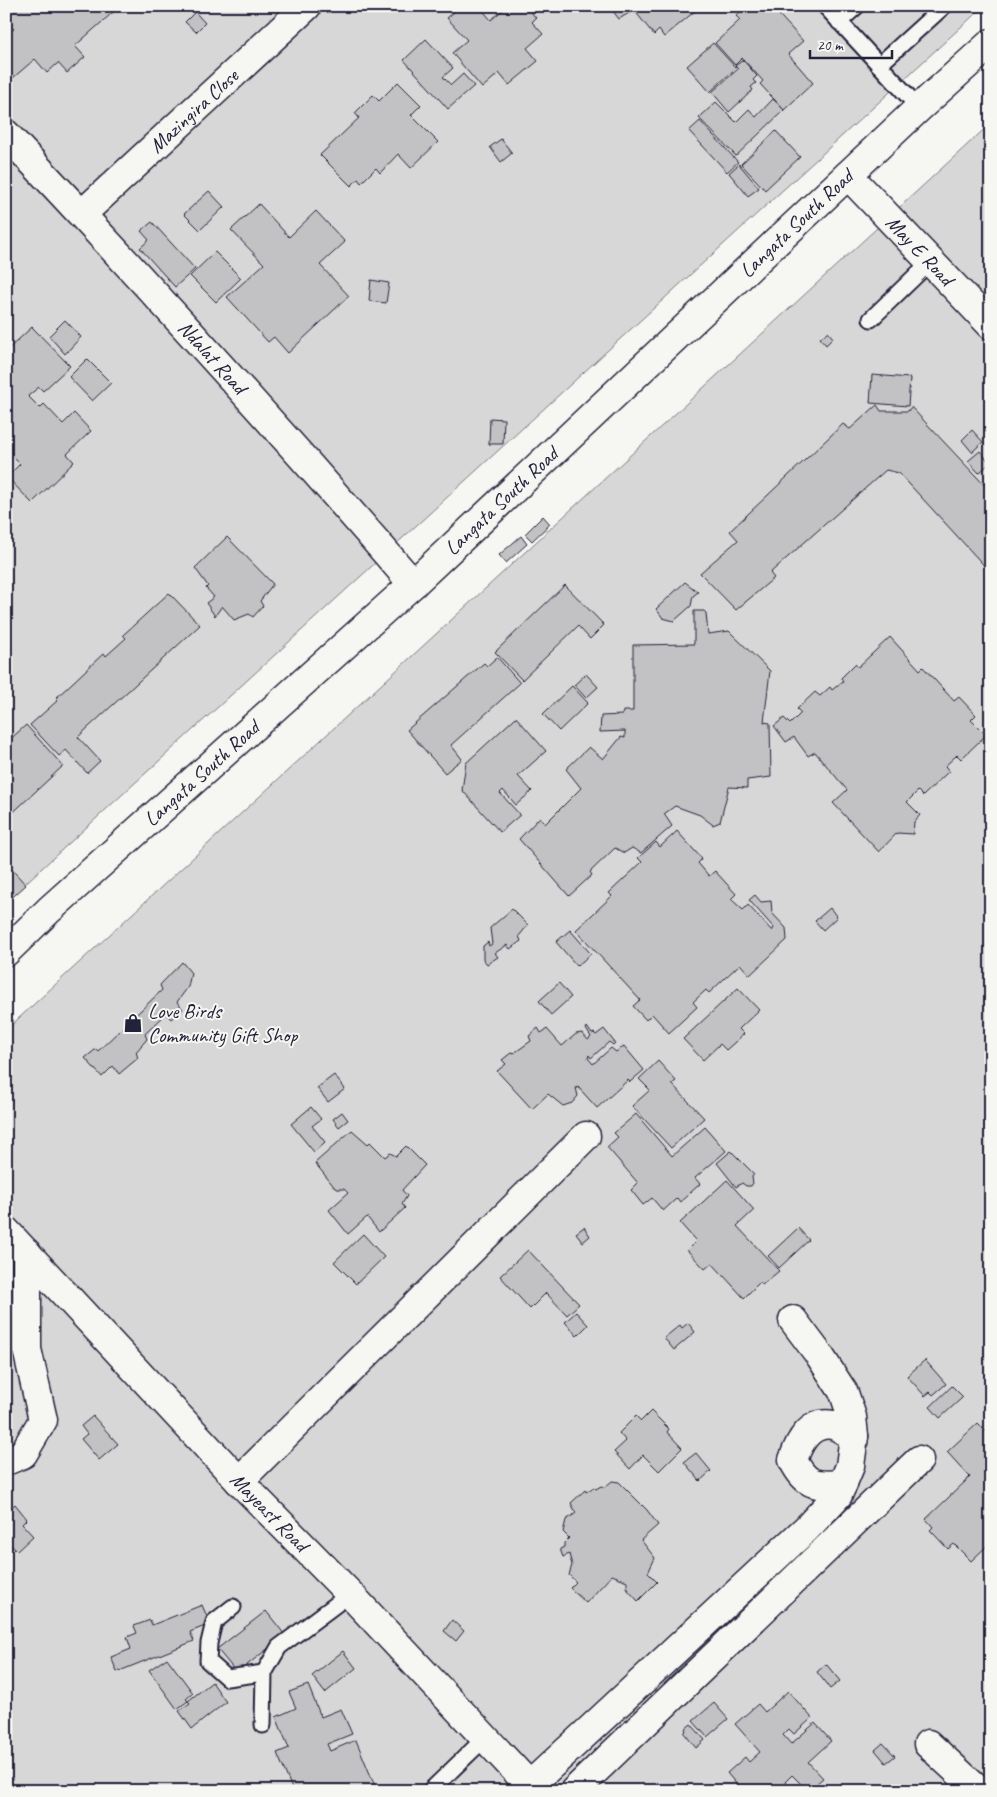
<svg xmlns="http://www.w3.org/2000/svg" width="997" height="1797" font-family="Caveat,sans-serif">
<style>
.green{fill:#d7d7d7;stroke:#7c7c89}
.building{fill:#c2c2c4;stroke:#22223b}
.lines{fill:none;stroke-linecap:round;stroke-linejoin:round}
.service-casing{stroke:#22223b;stroke-width:19}
.minor-casing{stroke:#22223b;stroke-width:31}
.tertiary-casing{stroke:#22223b;stroke-width:31}
.service{stroke:#f6f6f2;stroke-width:15}
.minor{stroke:#f6f6f2;stroke-width:28}
.tertiary{stroke:#f6f6f2;stroke-width:28}
.labels{text-anchor:middle;stroke-width:4;stroke-linejoin:round;paint-order:stroke}
.street-label{font-size:21px;fill:#22223b;stroke:#f6f6f2}
.poi-label{font-size:21px;fill:#22223b;stroke:#f6f6f2;text-anchor:start}
</style>
<rect width="100%" height="100%" fill="#f6f6f2"/>
<filter id="ink" filterUnits="userSpaceOnUse"><feTurbulence type="fractalNoise" baseFrequency=".02" numOctaves="2"/><feDisplacementMap in="SourceGraphic" scale="10" xChannelSelector="R" yChannelSelector="G"/><feConvolveMatrix kernelMatrix="1 2 1 2 8 2 1 2 1" color-interpolation-filters="sRGB"/></filter>
<g filter="url(#ink)">
<!-- green -->
<g class="green">
<polygon points="6,6 984,6 6,901"/>
<polygon points="991,123 991,1791 6,1791 6,1030"/>
</g>
<!-- building -->
<g class="building">
<polygon points="6,6 68,7 120,6 75,46 85,57 67,73 58,63 47,73 35,59 7,83 6,36 14,29 6,21"/>
<polygon points="461,6 479,6 491,20 507,6 526,6 536,18 532,22 543,34 527,48 538,61 509,85 499,73 482,88 452,53 467,40 447,18"/>
<polygon points="609,6 701,6 664,37 659,30 654,35 634,10 619,19"/>
<polygon points="747,6 771,6 803,41 788,54 813,83 784,110 760,84 763,81 742,58 735,65 715,43 740,20 736,16"/>
<polygon points="195,12 205,23 196,32 185,22"/>
<polygon points="426,39 453,68 443,77 451,85 463,74 474,86 448,109 404,60"/>
<polygon points="713,43 736,68 710,92 687,66"/>
<polygon points="743,60 757,76 753,80 756,83 751,87 753,90 729,112 712,92 738,69 735,66"/>
<polygon points="398,82 421,105 411,115 438,142 411,168 398,154 380,173 376,168 361,183 358,179 351,186 320,155 359,118 355,113 373,95 379,101"/>
<polygon points="773,99 784,110 736,156 699,118 716,102 736,122 749,109 756,117"/>
<polygon points="700,121 738,162 727,172 689,131"/>
<polygon points="776,131 800,157 765,190 741,164"/>
<polygon points="501,139 512,153 501,162 490,147"/>
<polygon points="739,164 759,188 748,196 729,173"/>
<polygon points="209,191 224,207 200,230 184,214"/>
<polygon points="259,204 289,237 316,211 345,242 320,265 349,296 288,353 274,337 268,342 227,297 264,264 231,230"/>
<polygon points="152,222 195,269 175,287 140,248 149,240 141,231"/>
<polygon points="215,252 241,278 216,302 190,276"/>
<polygon points="371,280 389,283 386,303 369,301"/>
<polygon points="65,320 81,337 65,354 49,336"/>
<polygon points="32,327 70,366 43,391 39,387 28,396 40,408 44,404 63,424 74,413 91,431 67,454 74,462 32,503 7,477 20,464 13,457 6,463 6,351"/>
<polygon points="828,332 833,338 826,345 820,338"/>
<polygon points="87,359 111,383 92,401 69,377"/>
<polygon points="872,375 910,378 908,406 870,403"/>
<polygon points="877,405 881,411 908,411 911,407 991,492 991,573 899,473 886,470 770,573 774,578 736,610 700,573 738,540 730,531 843,424 850,429"/>
<polygon points="490,418 504,419 503,444 489,444"/>
<polygon points="972,430 983,442 972,452 962,440"/>
<polygon points="980,451 990,463 979,473 968,461"/>
<polygon points="543,516 550,524 532,541 525,534"/>
<polygon points="521,536 527,544 506,563 499,555"/>
<polygon points="227,537 273,584 260,601 263,606 253,617 249,614 234,620 222,606 215,616 206,603 214,597 206,588 208,586 195,568"/>
<polygon points="685,582 698,592 693,596 691,606 674,621 663,618 656,609"/>
<polygon points="565,585 604,625 590,639 578,626 522,680 495,652"/>
<polygon points="169,593 200,625 78,737 100,761 87,773 66,750 59,756 30,725 58,700 56,698 104,653 106,656 126,638 123,635"/>
<polygon points="694,611 704,611 706,613 708,634 729,631 770,671 764,722 770,723 771,777 747,780 747,788 729,787 720,822 713,825 700,815 675,806 664,814 672,826 641,853 632,848 624,853 615,848 590,872 592,875 569,896 519,839 540,817 545,824 581,788 566,769 589,747 603,759 621,737 625,738 625,731 600,732 601,716 622,715 623,711 633,711 633,645 694,644"/>
<polygon points="890,637 920,670 923,667 954,701 959,697 976,715 971,720 986,735 961,759 957,755 945,766 949,771 923,796 918,791 907,802 920,815 914,822 913,834 897,833 879,852 833,803 847,790 815,752 808,756 794,737 786,742 774,726 784,718 790,724 801,713 797,709 815,692 820,696 830,687 832,690 843,681 841,678 855,664 858,667"/>
<polygon points="497,657 520,683 451,745 462,759 445,773 407,730 484,663 487,666"/>
<polygon points="586,674 598,687 586,698 574,685"/>
<polygon points="572,686 588,703 559,731 543,714"/>
<polygon points="516,717 546,751 518,776 532,791 516,805 503,790 500,793 520,815 500,832 462,790 466,763"/>
<polygon points="26,725 63,766 6,819 6,743"/>
<polygon points="677,831 702,859 698,863 709,876 715,871 736,894 731,899 743,910 748,905 772,931 774,928 749,900 755,895 761,902 771,901 772,913 786,928 787,940 750,975 740,964 709,993 706,990 693,1002 697,1007 669,1033 652,1014 646,1020 633,1006 640,1000 576,930 612,896 609,893 642,862 638,858 656,842 660,847"/>
<polygon points="6,863 26,885 6,903"/>
<polygon points="830,908 837,917 823,930 815,921"/>
<polygon points="512,909 528,925 519,936 521,941 510,949 507,945 495,953 498,957 487,964 483,959 483,946 488,942 489,946 492,944 490,928"/>
<polygon points="570,930 591,954 577,966 556,942"/>
<polygon points="182,962 191,973 188,987 177,1002 183,1009 171,1019 166,1014 145,1034 147,1039 136,1052 138,1058 119,1074 113,1066 102,1077 85,1058 96,1049 98,1051 162,990 160,985"/>
<polygon points="559,983 571,997 551,1015 539,1001"/>
<polygon points="738,988 759,1010 739,1029 744,1034 726,1050 720,1044 703,1060 683,1039"/>
<polygon points="587,1027 592,1034 594,1033 596,1035 604,1029 615,1043 613,1045 609,1042 591,1058 589,1055 588,1058 593,1064 611,1048 616,1052 624,1046 644,1070 630,1082 628,1080 597,1108 578,1087 576,1088 578,1096 572,1103 563,1106 548,1094 532,1109 497,1071 506,1064 502,1060 512,1052 514,1053 531,1041 529,1036 538,1028 541,1033 547,1029 562,1046 576,1034 582,1033 588,1040 591,1037 586,1029"/>
<polygon points="658,1061 676,1081 672,1084 704,1118 671,1148 632,1106 650,1090 639,1079"/>
<polygon points="334,1075 345,1089 328,1102 317,1088"/>
<polygon points="311,1107 321,1119 312,1126 325,1142 314,1152 291,1124"/>
<polygon points="342,1112 348,1120 339,1127 333,1119"/>
<polygon points="636,1114 672,1156 705,1127 726,1151 695,1178 700,1184 680,1202 677,1198 663,1211 652,1198 643,1205 631,1190 638,1183 607,1147 618,1137 614,1133"/>
<polygon points="352,1130 368,1144 370,1142 385,1157 390,1153 396,1156 406,1146 425,1165 402,1190 407,1196 402,1204 405,1208 379,1232 367,1217 348,1234 329,1210 348,1193 344,1189 336,1189 315,1163"/>
<polygon points="731,1151 754,1174 752,1177 753,1183 751,1186 746,1186 742,1183 736,1187 717,1163"/>
<polygon points="727,1180 754,1210 737,1226 779,1271 762,1285 760,1282 744,1298 712,1263 705,1269 687,1250 696,1241 680,1223"/>
<polygon points="584,1227 590,1236 583,1242 576,1233"/>
<polygon points="798,1228 809,1240 779,1268 768,1256"/>
<polygon points="363,1234 384,1257 356,1284 334,1262"/>
<polygon points="528,1250 579,1304 567,1315 546,1293 530,1309 500,1276"/>
<polygon points="576,1312 588,1325 577,1336 565,1322"/>
<polygon points="688,1323 695,1332 674,1350 664,1338 680,1325 682,1328"/>
<polygon points="925,1360 946,1384 933,1395 930,1392 925,1396 907,1376"/>
<polygon points="952,1386 963,1397 940,1418 930,1407"/>
<polygon points="651,1411 669,1429 667,1432 682,1448 659,1471 643,1455 630,1469 614,1452 626,1441 619,1433 636,1416 641,1421"/>
<polygon points="93,1416 118,1444 99,1460 81,1439 87,1434 81,1426"/>
<polygon points="978,1423 991,1436 991,1542 971,1561 954,1544 948,1549 930,1530 933,1527 926,1519 970,1477 947,1452"/>
<polygon points="696,1453 711,1471 700,1481 684,1462"/>
<polygon points="612,1481 619,1482 647,1510 658,1525 641,1540 655,1558 648,1573 657,1582 638,1601 627,1589 627,1581 612,1575 586,1603 570,1588 576,1582 569,1575 572,1565 569,1554 563,1557 560,1549 564,1547 564,1543 569,1538 563,1532 566,1520 576,1513 571,1503 585,1490 586,1492 594,1487 596,1489 601,1486 605,1487"/>
<polygon points="15,1504 27,1519 22,1524 33,1536 17,1551 6,1540 6,1512"/>
<polygon points="202,1605 210,1624 190,1632 194,1641 117,1672 111,1657 131,1649 127,1637 137,1633 134,1626 150,1620 152,1625"/>
<polygon points="266,1611 285,1635 237,1673 217,1649"/>
<polygon points="452,1620 464,1631 456,1641 444,1631"/>
<polygon points="343,1651 356,1668 325,1693 312,1676"/>
<polygon points="167,1658 193,1693 186,1699 188,1701 177,1709 149,1670"/>
<polygon points="826,1664 840,1681 830,1689 817,1672"/>
<polygon points="212,1682 226,1702 192,1729 179,1711 190,1703 188,1701"/>
<polygon points="308,1685 321,1717 341,1709 352,1734 327,1744 330,1751 356,1740 377,1791 293,1791 277,1753 289,1748 276,1717 296,1708 289,1692"/>
<polygon points="788,1691 812,1718 794,1734 789,1729 783,1735 791,1744 815,1723 831,1741 808,1762 823,1778 808,1791 792,1775 785,1782 788,1786 785,1791 730,1791 737,1785 727,1773 745,1757 749,1762 760,1752 735,1724 758,1704 765,1712"/>
<polygon points="714,1703 728,1719 707,1737 693,1721"/>
<polygon points="691,1724 705,1740 696,1748 684,1733 686,1731 685,1729"/>
<polygon points="883,1743 895,1756 886,1763 875,1750"/>
</g>
<g class="lines">
<!-- service casing -->
<g class="service-casing">
<g id="service">
<polyline points="825,6 919,108"/>
<polyline points="839,22 857,6"/>
<polyline points="879,65 944,6"/>
<polyline points="871,319 931,261"/>
<polyline points="233,1607 214,1622 209,1643 208,1661 227,1678 264,1673"/>
<polyline points="263,1725 264,1673 279,1647 350,1594"/>
<polyline points="430,1791 485,1738"/>
</g>
</g>
<!-- minor casing -->
<g class="minor-casing">
<g id="minor">
<path id="s1" d="M6,134c139,147 275,297 407,450"/>
<path id="s2" d="M848,175l143,150"/>
<path id="s3" d="M82,214l225,-208"/>
<path id="s4" d="M6,1231l233,250 111,113 185,197"/>
<polyline points="6,1461 23,1454 43,1420 27,1349 27,1253"/>
<polyline points="239,1481 586,1136"/>
<path d="M843,1484c-28,2 -37,2 -50,-24 6,-18 17,-40 40,-35 7,2 14,8 21,11"/>
<polyline points="928,1744 979,1791"/>
<polyline points="530,1785 807,1528 838,1495 850,1466 854,1436 852,1417 844,1393 820,1356 793,1320"/>
<polyline points="574,1791 919,1460"/>
</g>
</g>
<!-- tertiary casing -->
<g class="tertiary-casing">
<g id="tertiary">
<path id="s5" d="M6,952l43,-42 364,-326 506,-476 72,-65"/>
</g>
</g>
<!-- service -->
<use href="#service" class="service"/>
<!-- minor -->
<use href="#minor" class="minor"/>
<!-- tertiary -->
<use href="#tertiary" class="tertiary"/>
</g>
</g>
<!-- icons -->
<defs>
<g id="shop-bare" transform="scale(1.5)"><path d="M-5-2.5h2.3a2.7 3.5 0 0 1 5.4 0H5L5.5 6h-11ZM-1.5-2.5h3a1.5 2.3 0 0 0-3 0Z" fill="#22223b" stroke="#f6f6f2" stroke-width="2.5" paint-order="stroke"/></g>
</defs>
<g fill-rule="evenodd">
<use href="#shop-bare" x="133" y="1023"/>
</g>
<g class="labels">
<!-- street labels -->
<g class="street-label">
<text dy="7" stroke="none"><textPath href="#s3" startOffset="152">Mazingira Close</textPath></text>
<text dy="7" stroke="none"><textPath href="#s5" startOffset="1075">Langata South Road</textPath></text>
<text dy="7" stroke="none"><textPath href="#s2" startOffset="104">May E Road</textPath></text>
<text dy="7" stroke="none"><textPath href="#s1" startOffset="304">Ndalat Road</textPath></text>
<text dy="7" stroke="none"><textPath href="#s5" startOffset="670">Langata South Road</textPath></text>
<text dy="7" stroke="none"><textPath href="#s5" startOffset="265">Langata South Road</textPath></text>
<text dy="7" stroke="none"><textPath href="#s4" startOffset="385">Mayeast Road</textPath></text>
</g>
<!-- poi labels -->
<g class="poi-label">
<text x="148" y="1018">Love Birds<tspan x="148" dy="24">Community Gift Shop</tspan></text>
</g>
</g>
<!-- margin -->
<rect width="997" height="1797" fill="none" stroke="#f6f6f2" stroke-width="25"/>
<rect x="12" y="12" width="972" height="1772" fill="none" stroke="#22223b" stroke-width="2" filter="url(#ink)"/>
<!-- scale -->
<path d="M810 50v8h82v-8" fill="none" stroke="#22223b" stroke-width="2.5"/>
<text x="817" y="50" font-size="15" fill="#22223b" stroke="#f6f6f2" stroke-width="4" paint-order="stroke">20 m</text>
</svg>
